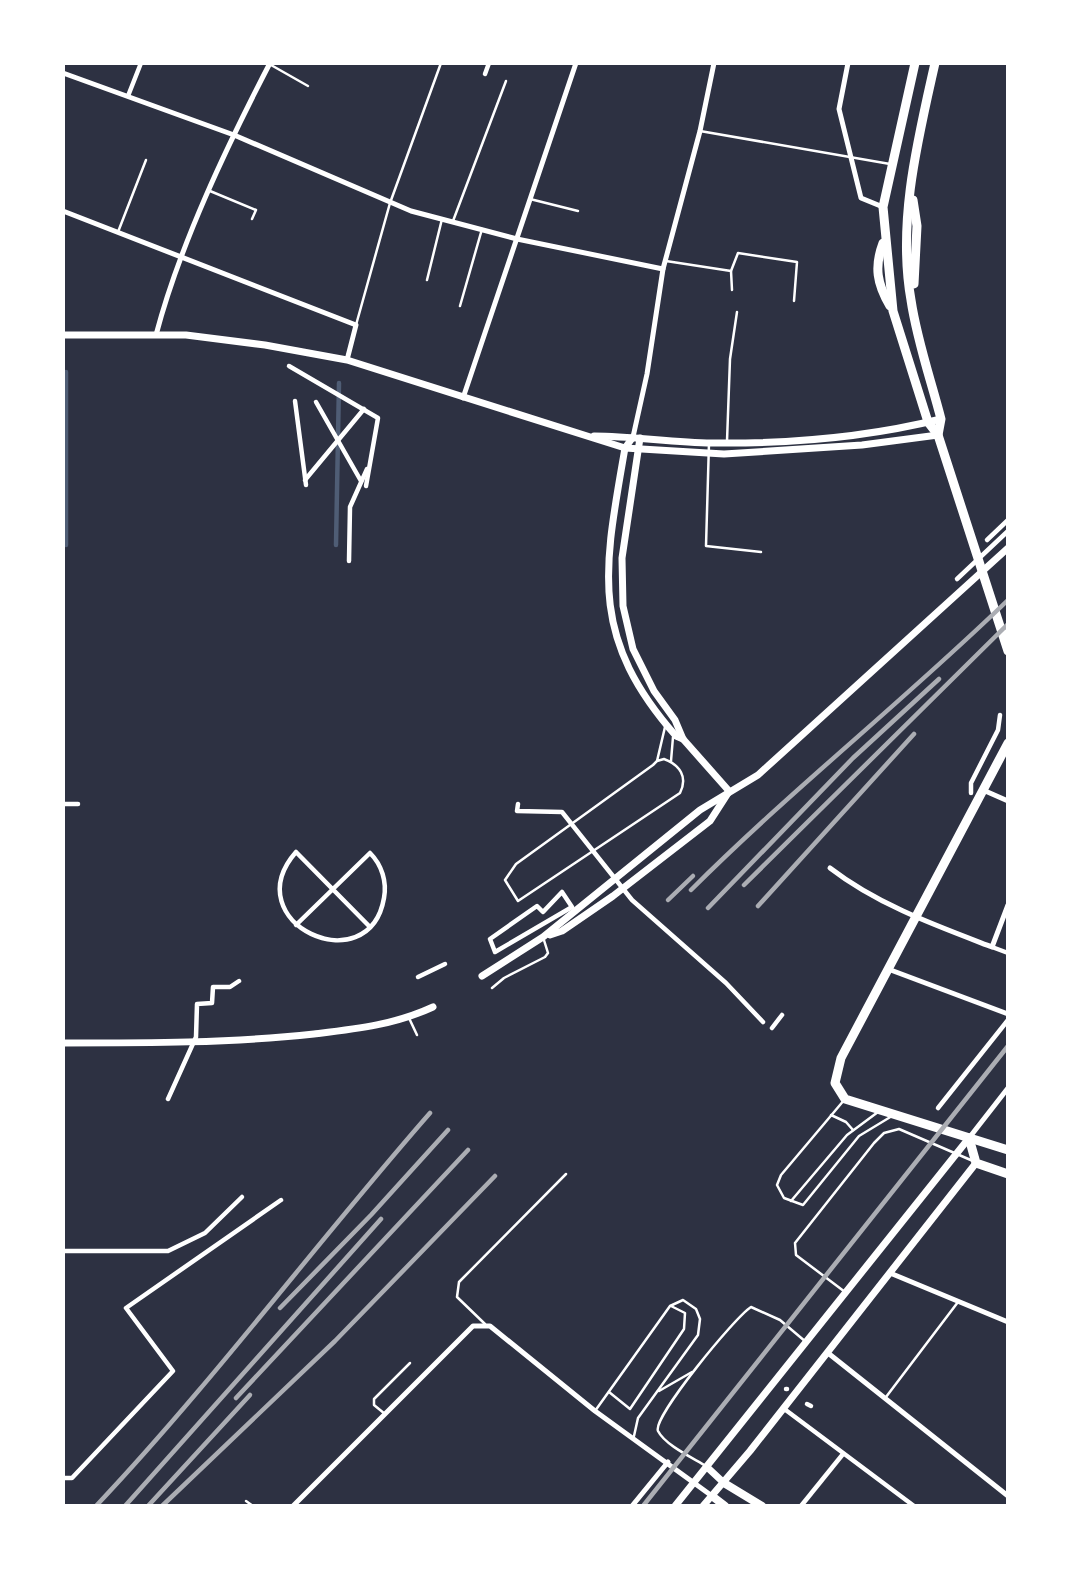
<svg xmlns="http://www.w3.org/2000/svg" width="1071" height="1569" font-family="Mulish,sans-serif">
<style>
.lines{fill:none;stroke-linecap:round;stroke-linejoin:round}
.stream{stroke:#4f5d75;stroke-width:4.5}
.service{stroke:#fff;stroke-width:2.5}
.pedestrian{stroke:#fff;stroke-width:4.5}
.minor{stroke:#fff;stroke-width:5}
.tertiary{stroke:#fff;stroke-width:7}
.secondary{stroke:#fff;stroke-width:8}
.primary{stroke:#fff;stroke-width:9}
.rail{stroke:#abadb3;stroke-width:4.5}
</style>
<rect width="100%" height="100%" fill="#2d3142"/>
<g class="lines">
<!-- stream -->
<g class="stream">
<polyline points="66,545 66,372"/>
<polyline points="336,545 339,383"/>
</g>
<!-- service -->
<g class="service">
<polyline points="271,65 308,86"/>
<polyline points="700,131 890,164"/>
<polyline points="210,191 256,210 252,219"/>
<polyline points="530,199 578,211"/>
<polyline points="453,221 506,81"/>
<polyline points="118,232 146,160"/>
<polyline points="666,261 731,271"/>
<polyline points="427,280 442,219"/>
<polyline points="732,290 731,271 738,253 797,262 794,301"/>
<polyline points="460,306 482,229"/>
<polyline points="356,325 390,203 441,63"/>
<polyline points="727,441 730,359 737,312"/>
<polyline points="709,443 706,546 761,552"/>
<path d="M657,761l7,-2c16,6 24,18 16,34l-162,108 -13,-21 11,-16 137,-99 4,-4 8,-34"/>
<polyline points="671,761 673,737"/>
<polyline points="492,988 504,978 545,957 548,953 543,937"/>
<polyline points="409,1018 417,1035"/>
<polyline points="845,1099 781,1175 777,1185 784,1198 803,1205 859,1136 892,1116"/>
<polyline points="831,1115 846,1122 853,1130"/>
<polyline points="791,1201 847,1135 878,1112"/>
<polyline points="845,1292 796,1255 795,1243 874,1143 884,1133 899,1129 973,1161"/>
<polyline points="485,1324 457,1297 459,1282 566,1174"/>
<polyline points="659,1391 692,1372"/>
<polyline points="609,1392 630,1409 684,1329 685,1313 671,1306"/>
<polyline points="886,1397 958,1302"/>
<polyline points="595,1411 670,1306 683,1300 696,1309 700,1319 698,1335 638,1418 634,1436"/>
<polyline points="385,1414 374,1405 374,1399 410,1363"/>
<path d="M706,1466c-13,-8 -41,-21 -48,-35 -6,-13 77,-114 93,-124l29,13 26,22"/>
<polyline points="246,1501 253,1506"/>
</g>
<!-- pedestrian -->
<g class="pedestrian">
<polyline points="485,74 489,63"/>
<polyline points="128,96 141,63"/>
<polyline points="289,366 378,418 366,486"/>
<polyline points="295,401 306,485"/>
<polyline points="316,402 361,481"/>
<polyline points="305,480 364,409"/>
<polyline points="987,540 1008,520"/>
<polyline points="349,561 350,507 367,469"/>
<polyline points="957,579 1008,531"/>
<polyline points="971,793 971,783 998,730 1000,715"/>
<polyline points="63,804 78,804"/>
<polyline points="518,804 517,811 562,812 632,900 726,983 763,1022"/>
<polygon points="562,892 572,907 495,952 490,939 537,906 543,912"/>
<path d="M296,925l74,-72c12,12 17,29 14,45 -15,86 -150,25 -88,-46l73,74"/>
<polyline points="992,947 1008,953"/>
<polyline points="418,977 445,964"/>
<polyline points="772,1028 782,1015"/>
<polyline points="168,1099 196,1037 197,1004 212,1003 213,987 230,987 239,981"/>
<polyline points="938,1108 1008,1020"/>
<polyline points="63,1251 168,1251 205,1233 242,1197"/>
<polyline points="786,1389 787,1389"/>
<polyline points="807,1404 811,1406"/>
<polyline points="783,1408 914,1506"/>
<polyline points="63,1478 72,1478 173,1371 126,1308 281,1200"/>
<polyline points="801,1506 843,1454"/>
</g>
<!-- minor -->
<g class="minor">
<polyline points="848,63 839,109 861,198 883,207"/>
<polyline points="63,73 234,135 411,211 517,239 663,269"/>
<polyline points="63,211 356,325 347,360"/>
<path d="M156,335c24,-91 71,-189 114,-272"/>
<polyline points="463,398 576,63"/>
<polyline points="633,437 647,374 663,269 700,131 714,63"/>
<polyline points="983,790 1008,801"/>
<path d="M830,868c48,37 107,58 162,79l16,-42"/>
<polyline points="888,969 1008,1014"/>
<polyline points="969,1138 1008,1088"/>
<polyline points="890,1273 1008,1322"/>
<polyline points="828,1353 1008,1496"/>
<polyline points="293,1506 473,1326 490,1326 595,1411 712,1496"/>
<polyline points="632,1506 668,1462"/>
</g>
<!-- tertiary -->
<g class="tertiary">
<polyline points="63,335 186,335 265,345 347,360 625,448 724,454 862,445 938,435"/>
<path d="M594,436c40,0 79,7 118,7 76,1 156,-6 229,-24"/>
<path d="M633,437l-8,11c-21,121 -37,188 51,288l7,3"/>
<polyline points="640,438 622,558 623,606 633,649 654,691 675,720 683,739 729,791"/>
<polyline points="550,935 562,931 613,896 710,821 728,793"/>
<polyline points="482,976 543,937 700,810 758,775 1008,548"/>
<path d="M63,1043c84,0 167,0 251,-9 42,-5 80,-9 119,-27"/>
<polyline points="708,1468 724,1483"/>
<polyline points="675,1506 969,1138"/>
<polyline points="703,1506 750,1451 976,1163"/>
</g>
<!-- secondary -->
<g class="secondary">
<polyline points="724,1483 762,1506"/>
<polyline points="712,1496 725,1506"/>
</g>
<!-- primary -->
<g class="primary">
<polyline points="915,63 883,207 893,311 928,422 938,435 1008,651"/>
<path d="M935,63c-17,76 -38,159 -24,237 6,41 20,80 30,119l-3,16"/>
<polyline points="913,200 917,226 914,284"/>
<path d="M883,243c-9,24 -6,41 7,63"/>
<polyline points="1008,743 841,1058 835,1083 845,1099 1008,1150"/>
<polyline points="969,1138 976,1163 1008,1174"/>
</g>
<!-- rail -->
<g class="rail">
<polyline points="744,885 1008,624"/>
<path d="M691,890c101,-101 214,-190 317,-290"/>
<polyline points="668,900 693,876"/>
<polyline points="758,906 914,734"/>
<polyline points="708,908 853,758 939,679"/>
<polyline points="280,1308 371,1215 448,1130"/>
<polyline points="236,1398 468,1150"/>
<path d="M96,1506c118,-125 221,-264 334,-393"/>
<polyline points="125,1506 381,1219"/>
<polyline points="148,1506 250,1395"/>
<polyline points="162,1506 335,1341 495,1176"/>
<polyline points="643,1506 1008,1046"/>
</g>
</g>
<!-- border -->
<rect width="1071" height="1569" fill="none" stroke="#ffffff" stroke-width="130"/>
</svg>
